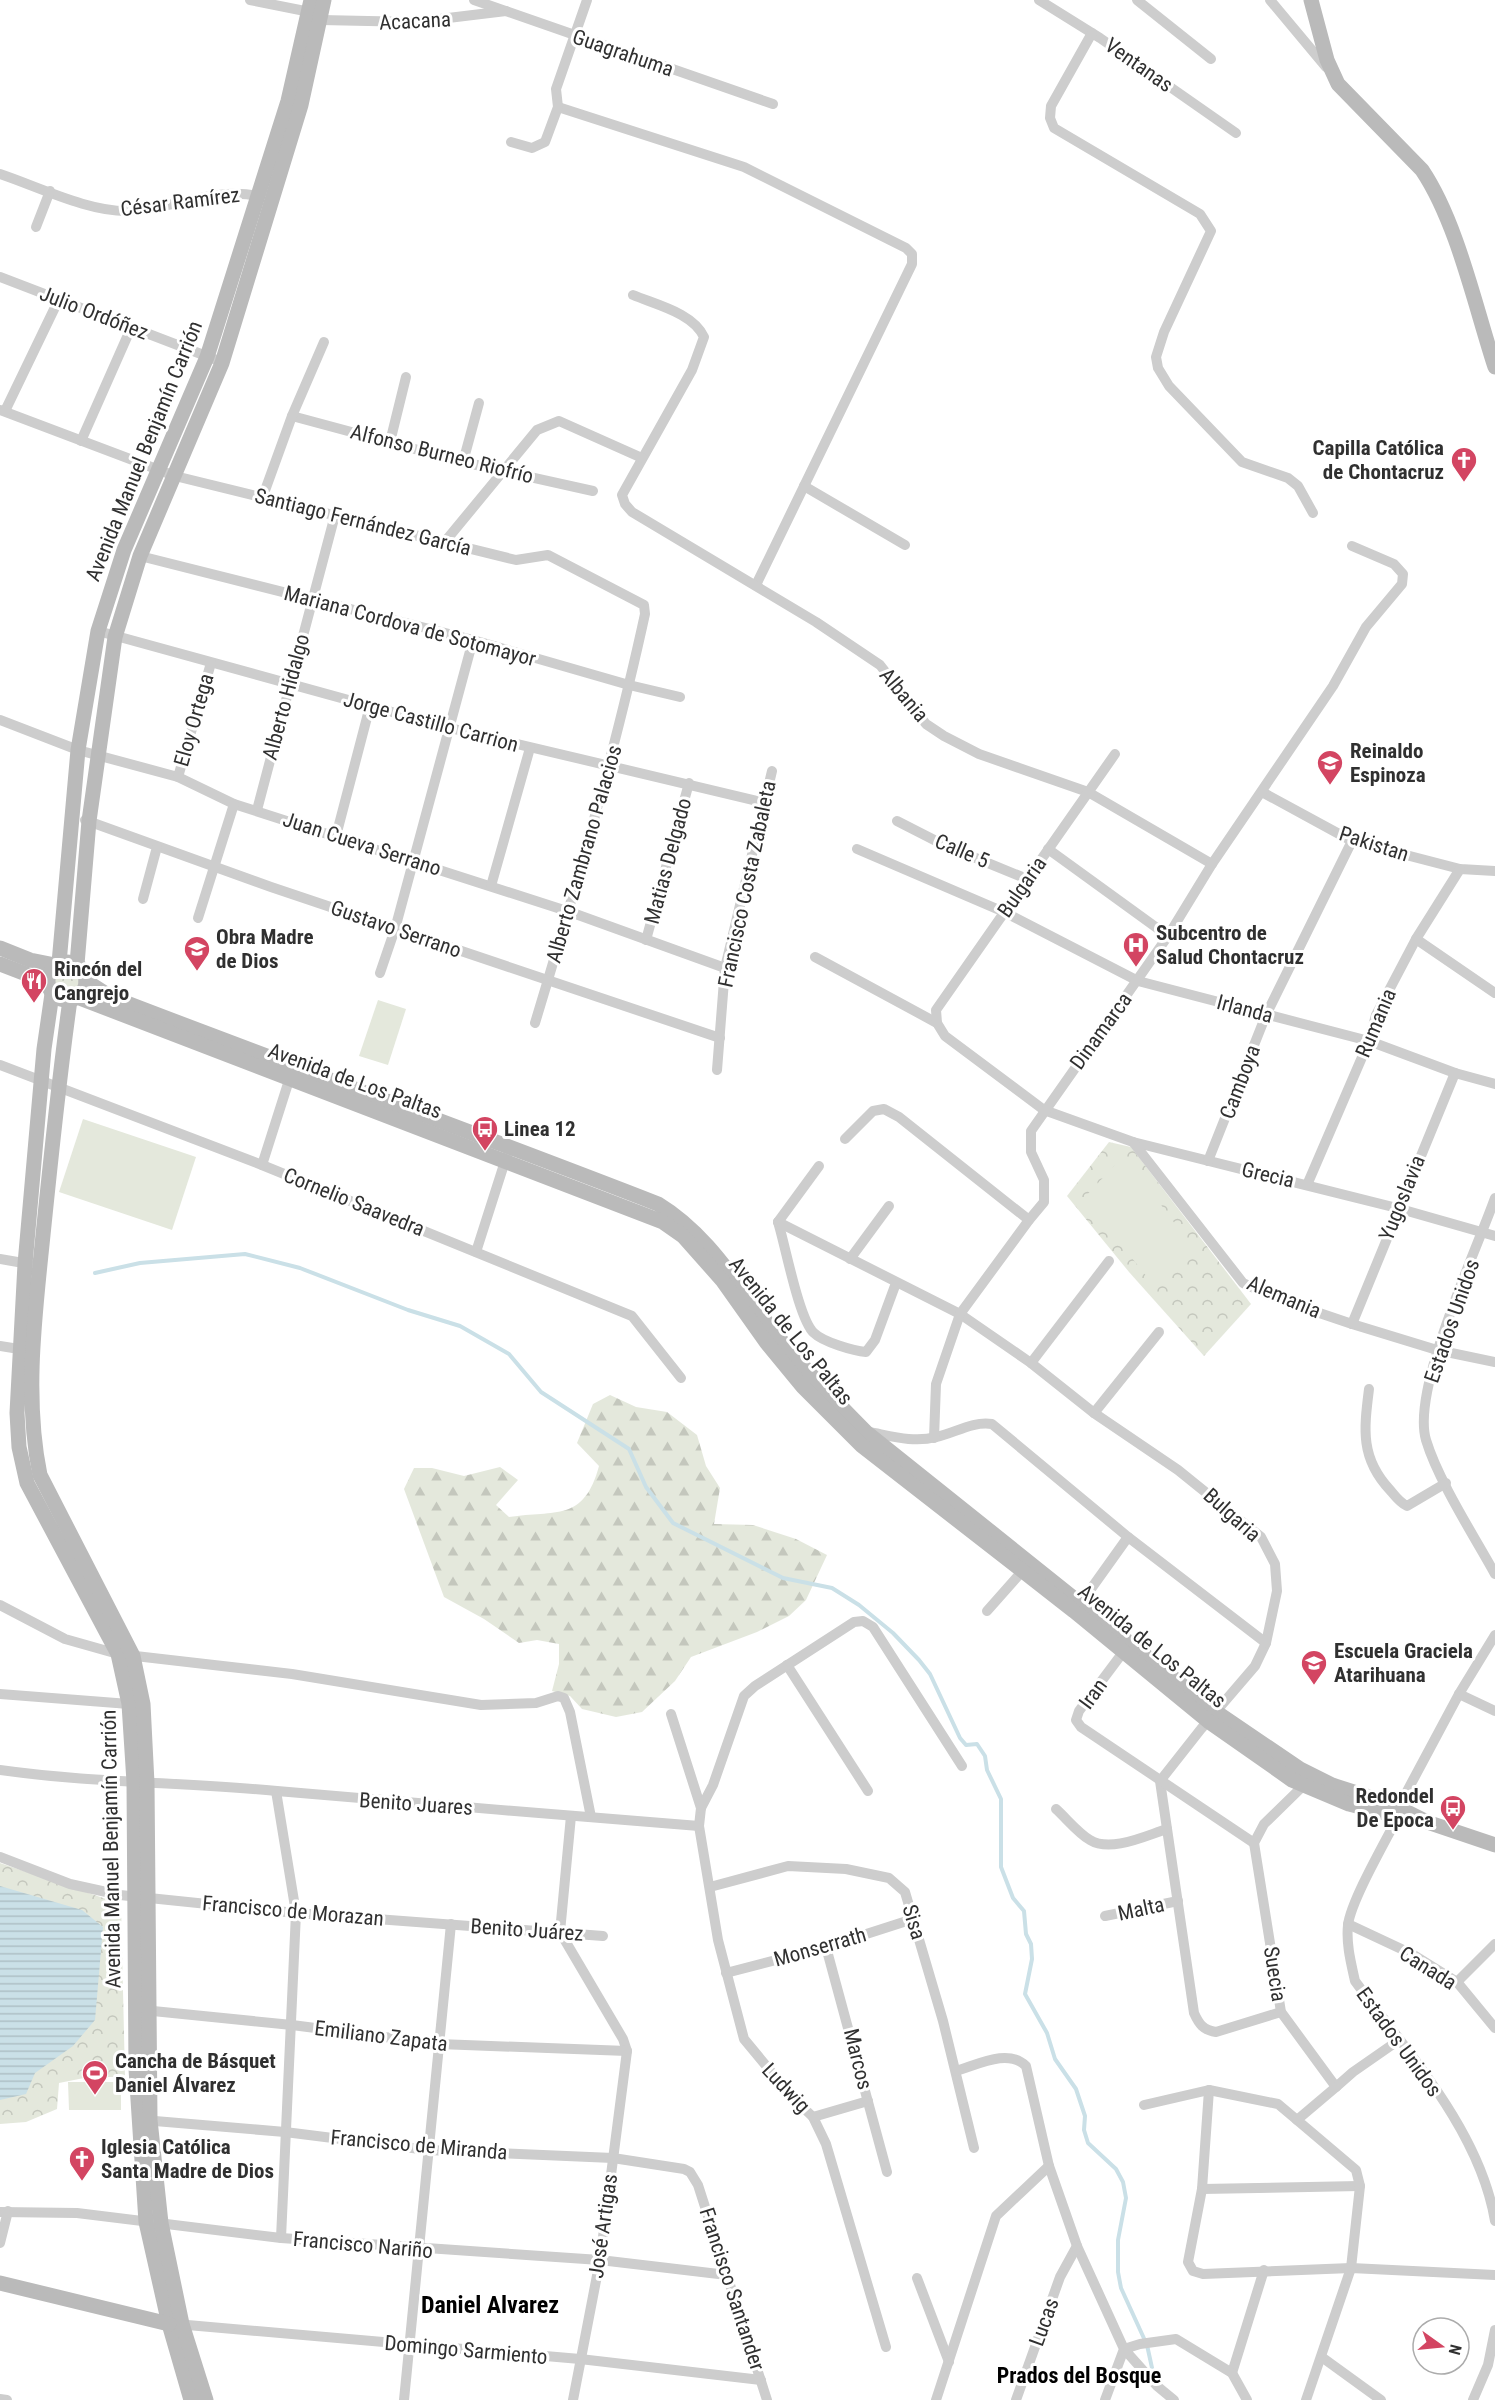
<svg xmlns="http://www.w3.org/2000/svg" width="1495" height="2400" font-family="'Roboto Condensed',sans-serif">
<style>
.forest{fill:url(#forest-firs)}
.park{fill:url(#park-crowns)}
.pitch{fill:#e4e8dc}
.water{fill:url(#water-rules)}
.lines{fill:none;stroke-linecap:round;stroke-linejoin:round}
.stream{stroke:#cae0e7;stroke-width:4}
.street{stroke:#cdcdcd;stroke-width:10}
.secondary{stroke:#bababa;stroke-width:15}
.labels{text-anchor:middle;stroke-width:6;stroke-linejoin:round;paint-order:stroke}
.street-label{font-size:21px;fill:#303030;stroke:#fff}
.poi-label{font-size:21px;font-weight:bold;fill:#303030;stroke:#fff;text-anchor:start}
.neighbourhood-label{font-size:22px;font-weight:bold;fill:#000;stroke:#fff}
.quarter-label{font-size:24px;font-weight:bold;fill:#000;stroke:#fff}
</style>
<defs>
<pattern id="forest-firs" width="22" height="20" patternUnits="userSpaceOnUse" patternTransform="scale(1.5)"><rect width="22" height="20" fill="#e4e8dc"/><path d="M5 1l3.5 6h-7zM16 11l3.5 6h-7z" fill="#c4c7bd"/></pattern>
<pattern id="park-crowns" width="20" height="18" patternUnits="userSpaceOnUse" patternTransform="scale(1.5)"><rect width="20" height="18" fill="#e4e8dc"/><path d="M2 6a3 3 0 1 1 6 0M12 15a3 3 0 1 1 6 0" fill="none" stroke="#c4c7bd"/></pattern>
<pattern id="water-rules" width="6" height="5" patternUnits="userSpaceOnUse" patternTransform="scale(1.5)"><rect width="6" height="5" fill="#cae0e7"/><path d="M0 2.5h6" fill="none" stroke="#aec0c6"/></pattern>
</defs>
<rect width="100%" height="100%" fill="#fff"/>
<!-- forest -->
<path class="forest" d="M610,1395l26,12 31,5 30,23 9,31 14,22 -6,36 39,1 43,14 31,16 -21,45 -17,16 -32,16 -66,25 -16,24 -33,31 -26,5 -34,-8 -12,-13 -18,-5 7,-27v-20l-22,-4 -18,3 -35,-24 -40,-22 -40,-108 10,-21h18l32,8 36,-9 18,13 -22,25 13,12c47,-7 75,5 90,-51l-22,-23 16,-39z"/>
<!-- park -->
<g class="park">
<circle cx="66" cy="980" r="15"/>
<polygon points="1109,1142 1131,1147 1251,1304 1204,1356 1129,1272 1067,1196"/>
<polygon points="0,1863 121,1904 125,2077 89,2077 59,2083 57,2109 26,2122 0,2124"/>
</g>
<!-- pitch -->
<g class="pitch">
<polygon points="378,1000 406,1009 388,1065 359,1056"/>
<polygon points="83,1119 196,1157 172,1230 59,1192"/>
<polygon points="1124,1155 1193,1248 1155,1287 1084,1198"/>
<polygon points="68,2082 121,2082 121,2110 69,2110"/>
</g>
<!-- water -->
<polygon class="water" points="0,1886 82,1910 103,1927 95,2020 73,2046 35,2073 26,2094 0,2100"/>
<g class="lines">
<!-- stream -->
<polyline class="stream" points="95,1273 140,1263 245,1254 300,1268 408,1310 460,1326 509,1354 541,1392 629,1449 646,1487 673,1523 783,1578 832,1588 859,1605 893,1633 919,1660 930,1674 960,1738 966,1745 977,1744 985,1756 987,1770 1001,1799 1001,1867 1013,1898 1024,1911 1026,1934 1031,1944 1032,1959 1025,1994 1047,2033 1055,2059 1076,2089 1085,2116 1084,2130 1088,2143 1116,2169 1123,2182 1126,2198 1118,2240 1118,2272 1121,2288 1147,2345 1154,2377"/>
<!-- street -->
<g class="street">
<polyline points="250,0 315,13"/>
<polyline points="474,0 773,104"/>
<polyline points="1039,0 1100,38 1236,133"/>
<polyline points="1137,0 1211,59"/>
<polyline points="1270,0 1326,67"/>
<polyline points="321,20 415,22 506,11"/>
<polyline points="1092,33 1051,106 1050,118 1054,128 1200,214 1211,231 1164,332 1156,357 1158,368 1169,386 1242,462 1288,478 1298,486 1313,513"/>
<polyline points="558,107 744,167 906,248 912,254 912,264 756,585"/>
<polyline points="511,142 532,148 545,142 558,107 556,89 587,0"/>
<path d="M0,174c39,13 90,39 131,37 42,-3 86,-24 127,-15"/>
<polyline points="36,227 50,191"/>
<polyline points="0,277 214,359"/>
<path d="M633,295c24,10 60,18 71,42l-12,33 -70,125 3,9 7,8 184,110 64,43 46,59 18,12 35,18 109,38 124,72"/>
<path d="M0,410l175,66 341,84 32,-5 96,50 1,9c-30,138 -69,274 -110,409"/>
<polyline points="5,411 59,299"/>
<polyline points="292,416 463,462 593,491"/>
<polyline points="81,441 131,328"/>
<polyline points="390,442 406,377"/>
<polyline points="463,462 479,403"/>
<polyline points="804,486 905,545"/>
<polyline points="263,496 292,416 324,342"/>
<polyline points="443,544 537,430 559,421 642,458"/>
<polyline points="140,556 473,640 629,685 680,697"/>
<polyline points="98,631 450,728 766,803"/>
<polyline points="0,720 78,750 178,777 234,804 570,912 725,968"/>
<polyline points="178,777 211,663"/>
<polyline points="1262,792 1352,841 1460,869 1495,871"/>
<polyline points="257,810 335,515"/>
<polyline points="85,820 271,887 720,1038"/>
<polyline points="897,821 944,845 1027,879"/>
<polyline points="336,836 370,706"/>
<polyline points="857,849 1004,912 1138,981 1369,1041 1455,1073 1495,1084"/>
<polyline points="1048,849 1168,936"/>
<polyline points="491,886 530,748"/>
<polyline points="143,899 157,847"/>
<polyline points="198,918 234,804"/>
<polyline points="1416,939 1495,993"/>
<polyline points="646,940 689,783"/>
<polyline points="815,957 937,1023 945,1036 1044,1110 1133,1142 1397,1208 1495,1236"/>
<polyline points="380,973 395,929 473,640"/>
<polyline points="937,1023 936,1010 1115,754"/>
<polyline points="0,1065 262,1165 632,1316 681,1378"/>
<polyline points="717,1070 725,968 772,771"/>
<polyline points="845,1139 873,1111 884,1109 899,1117 1029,1220"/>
<polyline points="1133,1142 1243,1283 1275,1298 1352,1324 1437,1350 1495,1362"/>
<polyline points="1208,1161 1266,1015 1352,841"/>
<polyline points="262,1165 291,1074"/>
<polyline points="1307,1185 1369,1041 1376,1015 1416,939 1460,869"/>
<path d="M1495,1198c-19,54 -84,191 -69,242 12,40 48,96 69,134"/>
<path d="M778,1222l182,92 71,49 63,50 84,57 83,67 14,27 2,27 -11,52 -11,23 -54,63 -41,52 34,232c5,11 9,17 22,19l65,-20"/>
<path d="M778,1222c7,22 21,98 36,111 9,9 40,18 52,19l9,-12 21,-57"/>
<polyline points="778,1222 819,1166"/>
<polyline points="476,1252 507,1155"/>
<polyline points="0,1259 29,1264"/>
<polyline points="850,1259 889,1206"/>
<polyline points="1352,1324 1455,1073"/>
<polyline points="0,1346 25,1350"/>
<polyline points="1031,1363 1109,1261"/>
<path d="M1369,1389c-5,40 -9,69 21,101 5,6 10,13 17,16l39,-23"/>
<polyline points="1094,1413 1159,1332"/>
<path d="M869,1432c22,4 45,11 67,5 19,-4 36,-16 56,-13l136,113 138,106"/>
<polyline points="934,1438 936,1384 960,1314 1029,1220 1044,1202 1044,1180 1031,1152 1031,1131 1168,936 1212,864 1333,686 1366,627 1402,584 1403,574 1394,564 1352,546"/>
<polyline points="0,1605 65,1639 118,1654 292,1674 481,1705 536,1703 558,1696 564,1698 570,1712 591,1817"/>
<polyline points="1078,1607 1128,1537"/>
<polyline points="987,1611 1026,1567"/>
<path d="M1495,1635l-36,59 -54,101 -4,16c-13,26 -50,89 -53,114 -2,19 3,38 7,56 53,72 125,150 140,240"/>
<polyline points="1127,1647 1079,1711 1076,1720 1081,1727 1254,1843"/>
<polyline points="787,1665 868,1791"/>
<polyline points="0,1694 129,1704"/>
<polyline points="1459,1694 1495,1711"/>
<polyline points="671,1714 701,1808 699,1826 718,1940 744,2039 792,2097 813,2117 826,2144 886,2347"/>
<path d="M0,1770c92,13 185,12 277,21 141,12 281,24 422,35"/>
<polyline points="1303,1786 1264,1824 1254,1843 1281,2012 1336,2087 1353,2072 1399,2040"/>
<polyline points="276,1791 296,1913 281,2238"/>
<polyline points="701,1808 713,1785 744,1696 755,1686 854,1622 863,1621 873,1627 962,1766"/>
<path d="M1056,1809c11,10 22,24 34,31 21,13 57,-5 77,-11"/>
<polyline points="571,1816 560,1932 623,2039 627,2051 600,2260 573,2400"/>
<polyline points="0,1857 70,1884 120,1895 296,1913 603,1936"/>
<polyline points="710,1887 788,1866 846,1869 889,1878 905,1892 943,2021 974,2148"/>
<polyline points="1105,1916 1178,1901"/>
<polyline points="1348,1924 1412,1954 1457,1982 1495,2028"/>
<polyline points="826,1947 887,2172"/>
<polyline points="726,1973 826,1947 913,1919"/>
<polyline points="1457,1982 1495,1944"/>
<polyline points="143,2010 292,2025 439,2044 627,2051"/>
<path d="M956,2071c21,-6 52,-23 70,-5l23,100 28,80 47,103 -19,51"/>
<polyline points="1209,2090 1202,2189 1188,2262 1193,2271 1203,2274 1351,2268 1495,2275"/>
<polyline points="1144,2105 1209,2090 1278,2104 1297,2120"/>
<polyline points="813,2117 868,2101"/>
<polyline points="143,2120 285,2132 428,2150 613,2158 684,2169 690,2172 698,2185 767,2400"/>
<polyline points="1202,2189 1360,2186"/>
<polyline points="0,2212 77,2213 281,2238 600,2260 727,2275"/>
<polyline points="0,2243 8,2211"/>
<polyline points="917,2278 949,2362"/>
<polyline points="176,2324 580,2359 761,2380"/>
<polyline points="1323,2358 1381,2400"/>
<polyline points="1232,2373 1264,2270"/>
<polyline points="0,2399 7,2400"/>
<polyline points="404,2400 451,1924"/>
<polyline points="936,2400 996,2216 1049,2166"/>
<polyline points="1016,2400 1060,2277 1077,2246"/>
<polyline points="1174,2400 1157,2386 1124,2349 1140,2344 1176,2339 1232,2373 1247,2400"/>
<polyline points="1306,2400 1351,2268 1360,2186 1356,2170 1297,2120 1336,2087"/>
<polyline points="1473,2400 1488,2365 1495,2330"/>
</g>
<!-- secondary -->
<g class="secondary">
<path d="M1311,0l16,60 11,24 84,86c35,52 53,136 73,197"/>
<polyline points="0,948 30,960 55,965"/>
<circle cx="67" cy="981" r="19"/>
<polyline points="59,963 78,750 98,631 124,550 207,357 288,101 311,0"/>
<polyline points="0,964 47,982"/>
<polyline points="77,964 89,821 115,637 140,556 222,363 301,105 324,0"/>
<path d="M86,981l25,16c182,70 365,136 547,207 51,31 80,83 117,129 28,35 59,67 91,99l350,280 84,57 32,16 59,19 36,18 68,23"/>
<polyline points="52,994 44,1049 25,1264 17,1413 19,1447 27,1483 118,1654 129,1704 134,1782 136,2069 146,2222 169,2324 191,2400"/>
<polyline points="77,997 663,1222 683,1236 722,1280 766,1342 803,1387 861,1445 1074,1611 1208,1721 1292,1780 1349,1804 1388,1814 1401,1811"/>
<path d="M70,1000c-11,78 -19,156 -27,235 -8,79 -19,162 -3,240l93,181 10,48 4,79 3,337 11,103 21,101 24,76"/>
<polyline points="0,2283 169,2324"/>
</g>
</g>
<!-- icons -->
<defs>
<g id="church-pin" transform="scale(1.35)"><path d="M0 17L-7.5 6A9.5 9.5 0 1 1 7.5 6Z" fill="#d34562" stroke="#fff"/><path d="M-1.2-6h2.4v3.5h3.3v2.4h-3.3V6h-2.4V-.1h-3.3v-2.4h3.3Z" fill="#fff"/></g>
<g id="school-pin" transform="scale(1.35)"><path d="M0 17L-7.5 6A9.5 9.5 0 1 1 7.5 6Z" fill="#d34562" stroke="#fff"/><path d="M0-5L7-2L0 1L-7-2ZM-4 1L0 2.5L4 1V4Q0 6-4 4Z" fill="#fff"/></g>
<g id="hospital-pin" transform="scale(1.35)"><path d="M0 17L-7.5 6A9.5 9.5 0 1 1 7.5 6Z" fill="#d34562" stroke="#fff"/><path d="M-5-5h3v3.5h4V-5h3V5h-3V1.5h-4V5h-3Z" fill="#fff"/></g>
<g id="restaurant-pin" transform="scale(1.35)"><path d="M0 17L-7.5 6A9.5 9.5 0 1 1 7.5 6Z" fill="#d34562" stroke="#fff"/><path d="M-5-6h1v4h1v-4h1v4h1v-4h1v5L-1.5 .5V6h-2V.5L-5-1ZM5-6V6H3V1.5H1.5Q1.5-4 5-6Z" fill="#fff"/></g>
<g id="bus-pin" transform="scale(1.35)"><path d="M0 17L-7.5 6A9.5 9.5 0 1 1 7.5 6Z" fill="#d34562" stroke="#fff"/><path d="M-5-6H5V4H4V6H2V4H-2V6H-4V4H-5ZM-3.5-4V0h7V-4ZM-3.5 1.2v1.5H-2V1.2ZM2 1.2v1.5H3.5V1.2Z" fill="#fff"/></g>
<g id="stadium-pin" transform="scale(1.35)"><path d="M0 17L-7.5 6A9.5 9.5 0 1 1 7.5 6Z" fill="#d34562" stroke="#fff"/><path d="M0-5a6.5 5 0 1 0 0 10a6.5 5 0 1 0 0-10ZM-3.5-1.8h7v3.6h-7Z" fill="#fff"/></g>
</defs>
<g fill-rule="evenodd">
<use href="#church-pin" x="1464" y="460"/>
<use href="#school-pin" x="1330" y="763"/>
<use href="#hospital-pin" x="1136" y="945"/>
<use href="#school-pin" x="197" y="949"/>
<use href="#restaurant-pin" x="34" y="981"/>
<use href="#bus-pin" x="485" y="1129"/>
<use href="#school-pin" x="1314" y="1663"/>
<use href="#bus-pin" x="1453" y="1808"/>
<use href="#stadium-pin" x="95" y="2073"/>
<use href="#church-pin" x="82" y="2159"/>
</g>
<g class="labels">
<!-- street labels -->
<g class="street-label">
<text transform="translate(415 21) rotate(-3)" y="7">Acacana</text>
<text transform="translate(623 53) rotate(19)" y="7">Guagrahuma</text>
<text transform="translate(1139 65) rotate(35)" y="7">Ventanas</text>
<text transform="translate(180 202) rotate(-7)" y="7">César Ramírez</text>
<text transform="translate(94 313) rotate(21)" y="7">Julio Ordóñez</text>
<text transform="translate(144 451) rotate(-68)" y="7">Avenida Manuel Benjamín Carrión</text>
<text transform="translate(442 454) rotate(14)" y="7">Alfonso Burneo Riofrío</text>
<text transform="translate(363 522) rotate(14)" y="7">Santiago Fernández García</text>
<text transform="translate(410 626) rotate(15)" y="7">Mariana Cordova de Sotomayor</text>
<text transform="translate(904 695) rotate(50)" y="7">Albania</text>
<text transform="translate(286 697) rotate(-75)" y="7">Alberto Hidalgo</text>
<text transform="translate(194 720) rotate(-74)" y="7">Eloy Ortega</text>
<text transform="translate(431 722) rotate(15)" y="7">Jorge Castillo Carrion</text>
<text transform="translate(362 844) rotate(18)" y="7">Juan Cueva Serrano</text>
<text transform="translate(1374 844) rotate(18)" y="7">Pakistan</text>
<text transform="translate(962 851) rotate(23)" y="7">Calle 5</text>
<text transform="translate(584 854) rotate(-74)" y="7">Alberto Zambrano Palacios</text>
<text transform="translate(668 861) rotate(-75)" y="7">Matias Delgado</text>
<text transform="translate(747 884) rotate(-78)" y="7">Francisco Costa Zabaleta</text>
<text transform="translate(1022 887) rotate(-55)" y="7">Bulgaria</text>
<text transform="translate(396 929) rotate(19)" y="7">Gustavo Serrano</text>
<text transform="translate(1245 1009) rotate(15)" y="7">Irlanda</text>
<text transform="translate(1376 1023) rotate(-67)" y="7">Rumania</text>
<text transform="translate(1101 1031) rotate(-54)" y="7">Dinamarca</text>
<text transform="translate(355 1081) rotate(20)" y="7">Avenida de Los Paltas</text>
<text transform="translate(1240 1082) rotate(-69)" y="7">Camboya</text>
<text transform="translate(1268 1175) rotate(13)" y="7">Grecia</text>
<text transform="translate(1402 1198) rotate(-68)" y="7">Yugoslavia</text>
<text transform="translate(354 1202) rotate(22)" y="7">Cornelio Saavedra</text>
<text transform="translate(1284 1297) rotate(23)" y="7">Alemania</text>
<text transform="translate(1452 1321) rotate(-71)" y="7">Estados Unidos</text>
<text transform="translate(791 1331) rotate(51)" y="7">Avenida de Los Paltas</text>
<text transform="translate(1232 1515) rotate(42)" y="7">Bulgaria</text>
<text transform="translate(1152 1646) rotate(39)" y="7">Avenida de Los Paltas</text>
<text transform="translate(1093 1694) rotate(-54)" y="7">Iran</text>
<text transform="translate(416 1804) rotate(4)" y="7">Benito Juares</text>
<text transform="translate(111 1849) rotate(-91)" y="7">Avenida Manuel Benjamín Carrión</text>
<text transform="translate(1141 1909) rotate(-12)" y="7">Malta</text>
<text transform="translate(293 1911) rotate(5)" y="7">Francisco de Morazan</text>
<text transform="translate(914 1922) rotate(73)" y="7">Sisa</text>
<text transform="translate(527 1930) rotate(4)" y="7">Benito Juárez</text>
<text transform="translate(820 1947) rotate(-16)" y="7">Monserrath</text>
<text transform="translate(1428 1968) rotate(32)" y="7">Canada</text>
<text transform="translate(1275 1974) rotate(81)" y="7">Suecia</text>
<text transform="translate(381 2036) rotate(7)" y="7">Emiliano Zapata</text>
<text transform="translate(1399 2042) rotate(54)" y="7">Estados Unidos</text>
<text transform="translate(858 2059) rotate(76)" y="7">Marcos</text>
<text transform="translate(786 2088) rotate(47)" y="7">Ludwig</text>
<text transform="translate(419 2145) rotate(5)" y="7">Francisco de Miranda</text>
<text transform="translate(603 2226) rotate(-82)" y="7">José Artigas</text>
<text transform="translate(363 2245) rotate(5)" y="7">Francisco Nariño</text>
<text transform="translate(732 2289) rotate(72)" y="7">Francisco Santander</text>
<text transform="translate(1044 2322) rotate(-70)" y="7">Lucas</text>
<text transform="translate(466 2350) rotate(5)" y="7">Domingo Sarmiento</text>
</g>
<!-- poi labels -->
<g class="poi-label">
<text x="1444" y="455" text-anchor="end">Capilla Católica<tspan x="1444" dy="24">de Chontacruz</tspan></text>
<text x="1350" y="758">Reinaldo<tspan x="1350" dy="24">Espinoza</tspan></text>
<text x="1156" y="940">Subcentro de<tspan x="1156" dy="24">Salud Chontacruz</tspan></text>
<text x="216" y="944">Obra Madre<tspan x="216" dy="24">de Dios</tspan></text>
<text x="54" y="976">Rincón del<tspan x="54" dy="24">Cangrejo</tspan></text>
<text x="504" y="1136">Linea 12</text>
<text x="1334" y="1658">Escuela Graciela<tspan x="1334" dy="24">Atarihuana</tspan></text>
<text x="1434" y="1803" text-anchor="end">Redondel<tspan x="1434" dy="24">De Epoca</tspan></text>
<text x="115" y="2068">Cancha de Básquet<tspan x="115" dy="24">Daniel Álvarez</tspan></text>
<text x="101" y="2154">Iglesia Católica<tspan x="101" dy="24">Santa Madre de Dios</tspan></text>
</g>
<!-- neighbourhood labels -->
<g class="neighbourhood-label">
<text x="1079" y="2383">Prados del Bosque</text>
</g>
<!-- quarter labels -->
<g class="quarter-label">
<text x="490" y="2313">Daniel Alvarez</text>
</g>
</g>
<!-- north arrow -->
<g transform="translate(1441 2346) rotate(105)"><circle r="28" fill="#ffffff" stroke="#acacac" stroke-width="1.5"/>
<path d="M0-4.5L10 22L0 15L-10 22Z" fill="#d34562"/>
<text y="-9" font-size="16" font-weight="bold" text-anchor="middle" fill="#303030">N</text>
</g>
</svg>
